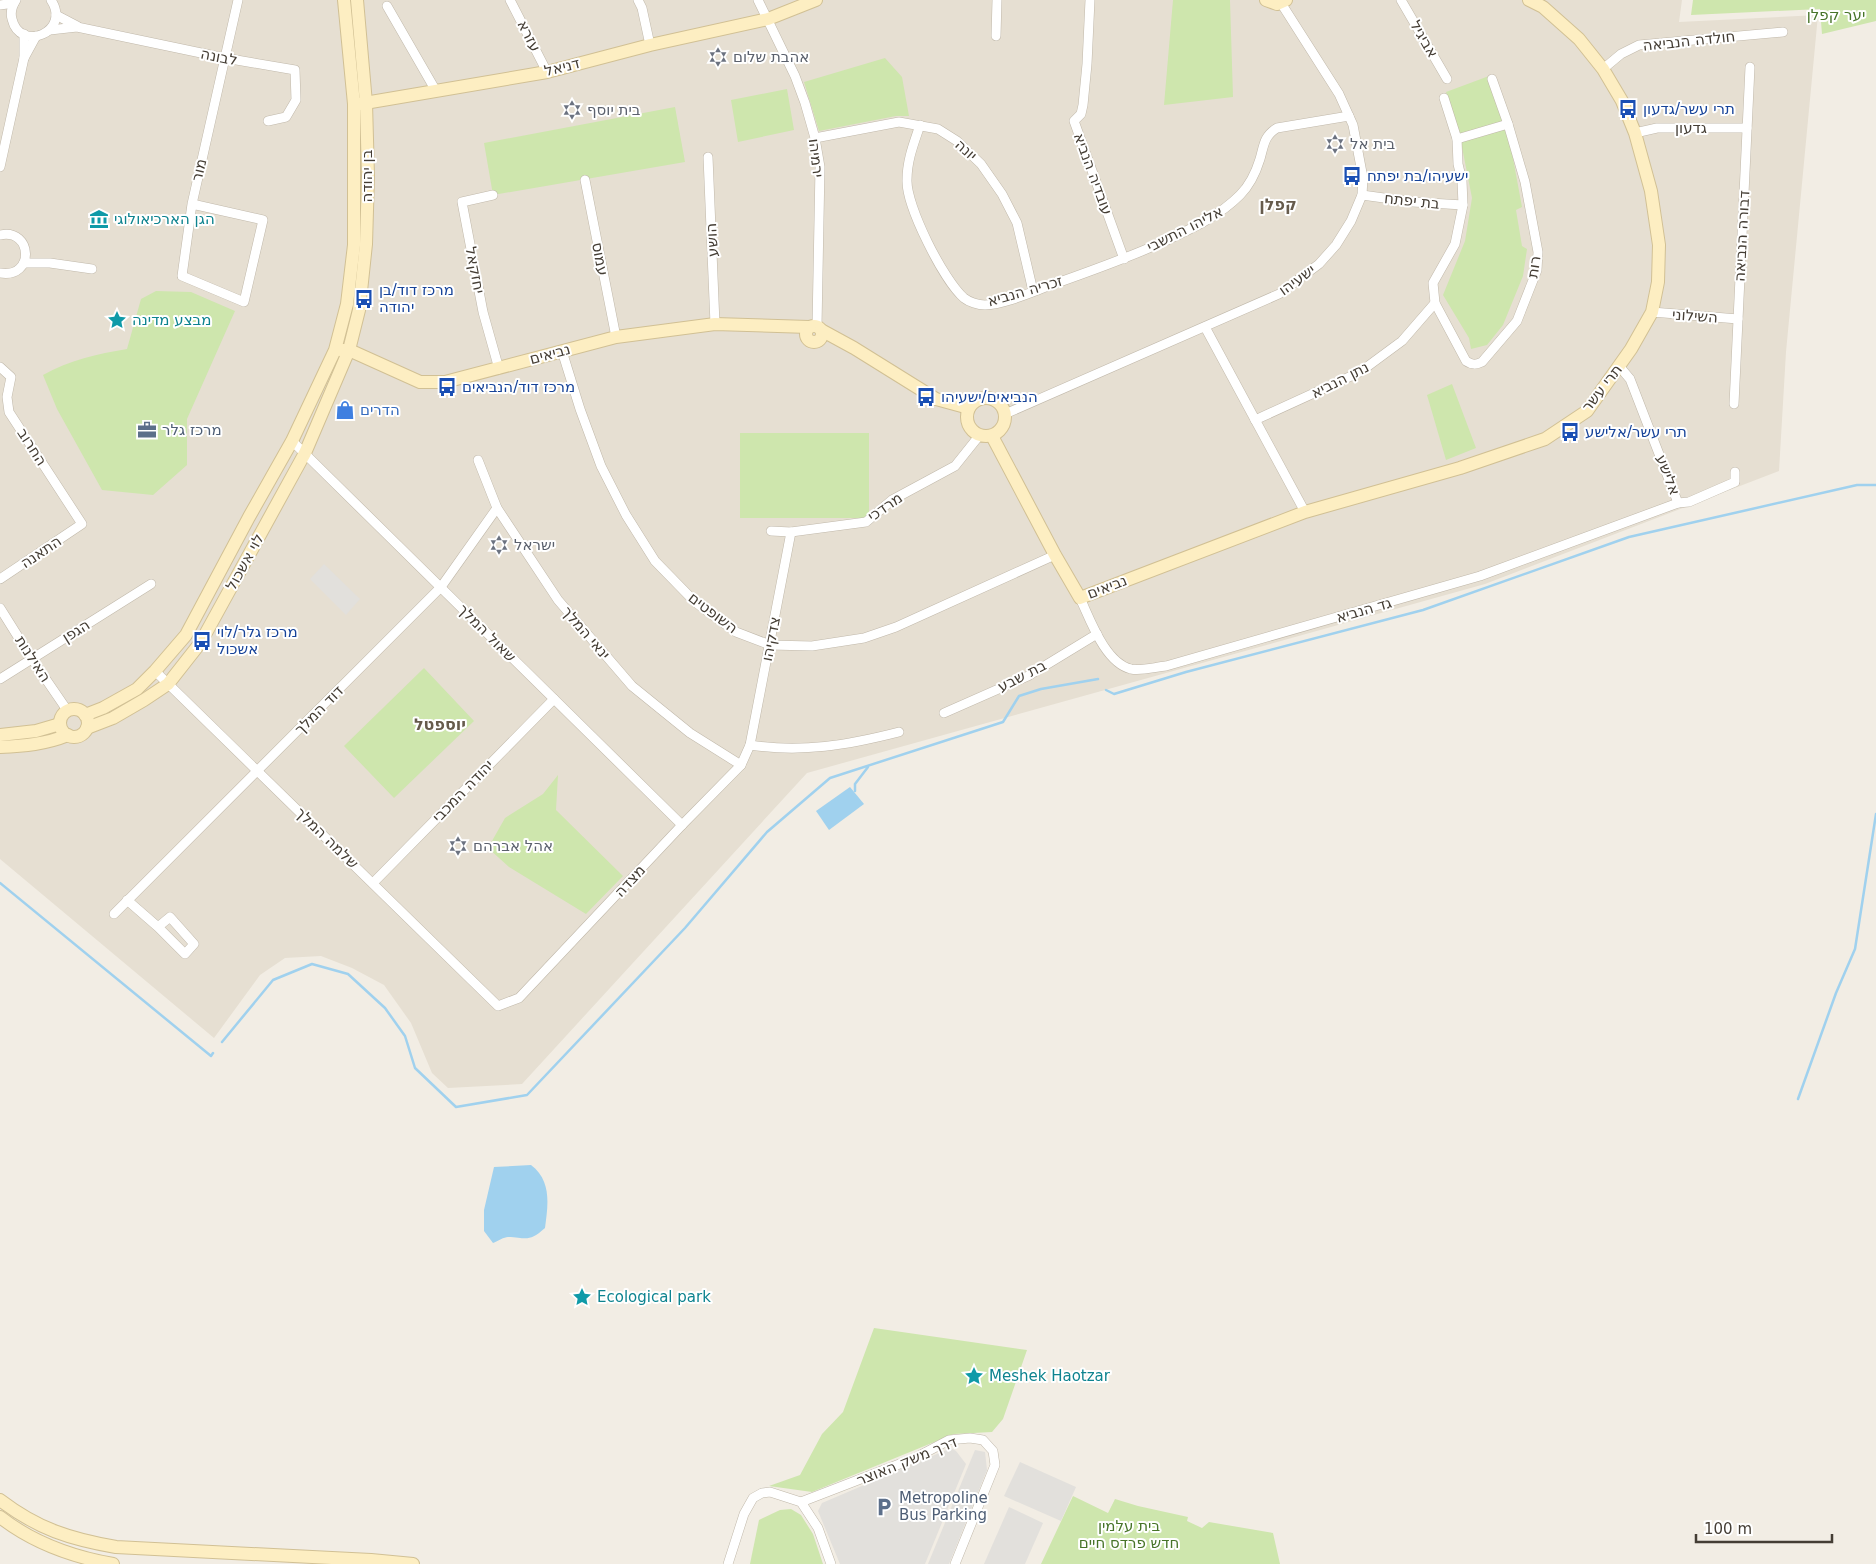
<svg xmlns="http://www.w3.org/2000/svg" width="1876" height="1564" font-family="'DejaVu Sans','Noto Sans Hebrew',sans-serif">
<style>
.residential{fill:#e6dfd2}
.green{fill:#cee6ad}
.parking{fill:#e2e0dc}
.water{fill:#a0d1ee}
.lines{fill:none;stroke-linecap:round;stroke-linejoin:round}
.stream{stroke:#a0d1ee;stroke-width:2.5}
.street-casing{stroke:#c0b8aa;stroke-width:10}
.secondary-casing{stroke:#d1c094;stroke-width:14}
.street{stroke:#fff;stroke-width:9}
.secondary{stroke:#fdeec2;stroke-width:12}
.labels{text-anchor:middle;stroke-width:4;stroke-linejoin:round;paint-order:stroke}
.park-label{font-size:15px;fill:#477429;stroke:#fff}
.street-label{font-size:15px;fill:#443d34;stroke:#fff}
.worship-label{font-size:15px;fill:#5b616d;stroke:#fff;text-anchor:start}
.transit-label{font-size:15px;fill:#164399;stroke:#fff;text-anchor:start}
.culture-label{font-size:15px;fill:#0d838f;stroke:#fff;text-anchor:start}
.shop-label{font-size:15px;fill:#366cbe;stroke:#fff;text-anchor:start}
.service-label{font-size:15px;fill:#4e5e75;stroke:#fff;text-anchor:start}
.neighbourhood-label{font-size:16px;font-weight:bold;fill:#665b4c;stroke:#fff}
</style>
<rect width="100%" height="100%" fill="#f2ede4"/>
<!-- residential -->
<polygon class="residential" points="0,0 1682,0 1679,22 1818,15 1786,352 1779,471 1485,584 807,773 522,1084 448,1088 432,1073 411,1023 384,985 352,968 321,956 285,958 260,975 214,1038 0,859"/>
<!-- green -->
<g class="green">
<polygon points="1173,0 1230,0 1233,97 1164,105"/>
<polygon points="1693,0 1876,0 1876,21 1822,34 1820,9 1691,15"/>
<polygon points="885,58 902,77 909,116 896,116 819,131 804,82"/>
<polygon points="1489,76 1510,142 1522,207 1516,210 1522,246 1527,249 1523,276 1503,325 1487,345 1471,349 1469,338 1443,295 1465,241 1472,198 1461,142 1446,92"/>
<polygon points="787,89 794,130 738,142 731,100"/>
<polygon points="675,107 685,162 493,195 484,143"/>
<path d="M156,291l35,1 44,19 -48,108v46l-34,30 -51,-5 -45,-81 -14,-34c27,-15 54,-21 84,-26l14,-50z"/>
<polygon points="1452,384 1476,448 1446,460 1427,395"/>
<rect x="740" y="433" width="129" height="85"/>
<polygon points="424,668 474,721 394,798 344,746"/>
<polygon points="558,775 556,810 623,876 586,914 509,867 488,848 505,818 543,794"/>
<polygon points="874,1328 1027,1350 1003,1419 992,1432 954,1434 812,1492 769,1486 800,1475 822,1434 843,1412"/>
<polygon points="1073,1496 1108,1513 1115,1499 1138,1506 1188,1517 1187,1521 1202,1528 1209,1522 1273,1533 1280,1564 1041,1564"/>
<polygon points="791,1509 801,1515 813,1534 823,1564 750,1564 759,1520 780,1510"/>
</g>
<!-- parking -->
<g class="parking">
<polygon points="324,564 360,599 346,615 310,579"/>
<polygon points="951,1448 956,1451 966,1464 925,1564 840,1564 818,1511 822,1503"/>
<polygon points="975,1450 985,1452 987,1470 949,1564 928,1564"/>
<polygon points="1020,1462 1076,1487 1061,1521 1004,1496"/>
<polygon points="1009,1507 1043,1523 1025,1564 984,1564"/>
</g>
<!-- water -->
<g class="water">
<polygon points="850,787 864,804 829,830 816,811"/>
<path d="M531,1165c21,16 17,40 14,63 -16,14 -17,10 -37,9 -4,0 -10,4 -15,6l-9,-12v-21l10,-43z"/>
</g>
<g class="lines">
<!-- stream -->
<g class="stream">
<polyline points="1106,690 1114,694 1186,672 1423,610 1629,537 1857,485 1876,485"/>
<polyline points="855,791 855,784 868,767"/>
<polyline points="0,883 211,1056 213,1053"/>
<polyline points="222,1042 273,980 312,964 348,974 385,1008 405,1036 415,1068 456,1107 527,1095 685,928 767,832 830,778 1003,722 1019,696 1041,689 1098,679"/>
<polyline points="1798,1099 1836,993 1855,949 1876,814"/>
</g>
<!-- street casing -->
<g class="street-casing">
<g id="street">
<path d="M16,0c-4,6 -6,12 -4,19 8,34 60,13 39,-19"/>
<polyline points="510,0 547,72"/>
<polyline points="638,0 642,8 650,45"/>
<polyline points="758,0 795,76 805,103 815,138 820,167 817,326"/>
<polyline points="1090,0 1087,64 1083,105 1081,114 1074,121 1124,259"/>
<polyline points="1401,0 1447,79"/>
<polyline points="0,5 14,3"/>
<polyline points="387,6 436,91"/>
<polyline points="56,15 77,26"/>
<polyline points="50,30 77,27 225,58 295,70 296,100 286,117 268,121"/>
<polyline points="996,36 997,0"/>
<polyline points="24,58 36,36"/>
<polyline points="1603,69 1621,54 1639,45 1783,32"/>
<path d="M1444,98l13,41 1,25 4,17 1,24 -8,39 -22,39 2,20 31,58c6,4 10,4 16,1l35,-41 20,-51 1,-18 -13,-70 -17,-58 -16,-45"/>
<path d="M920,125c-6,18 -13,35 -13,55 -1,26 37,101 57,118 5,4 14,7 21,7 21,-1 49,-14 69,-21 37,-13 73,-26 109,-42 28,-13 55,-25 77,-47 10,-10 16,-23 20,-36 4,-14 4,-23 17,-31l72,-12"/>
<polyline points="1635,133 1657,128 1747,128"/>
<polyline points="815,138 899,122 938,129 957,141 981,164 1002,194 1017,223 1033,291"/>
<polyline points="1457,139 1508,124"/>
<polyline points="708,157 715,324"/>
<polyline points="0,167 24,58 24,34"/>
<polyline points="585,180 616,337"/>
<polyline points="493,195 462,202 483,312 499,369"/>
<polyline points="1362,195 1413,202 1463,205"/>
<polyline points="192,204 263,220 244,302 182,276 192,204 238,0"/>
<path d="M0,235c33,-7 35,44 0,38"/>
<polyline points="24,263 50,263 92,269"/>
<polyline points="1652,312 1738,319"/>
<polyline points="1205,327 1305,512"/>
<polyline points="562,351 580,409 601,466 626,515 655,561 695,602 736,632 770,645 812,646 864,638 896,627 1055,555"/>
<polyline points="1619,366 1630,379 1678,503"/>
<polyline points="0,367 11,377 7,397 9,412 82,524 0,579"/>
<polyline points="1734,404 1750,67"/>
<polyline points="1005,414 1279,294 1319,264 1336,245 1351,221 1362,195 1363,178 1353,125 1339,94 1281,3"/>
<polyline points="1255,420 1360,372 1402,341 1435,303"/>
<polyline points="292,441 682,825"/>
<polyline points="478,460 497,508 558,600 632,686 690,733 741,765"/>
<polyline points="771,531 791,532 866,522 892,500 955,466 979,436"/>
<path d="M1080,598c10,21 25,65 51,71 11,2 24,-2 35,-3l314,-90 198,-73 11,-1 46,-20v-10"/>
<polyline points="0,608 32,659 67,710"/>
<polyline points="155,671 498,1006 519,998 682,825 741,765 750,745 791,532"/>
<polyline points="0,679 151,584"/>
<polyline points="944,713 1028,676 1097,634"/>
<path d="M750,745c52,8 98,0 149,-13"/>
<polyline points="373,883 554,699"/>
<polyline points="127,900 158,927 185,954 194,944 170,917 158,927"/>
<polyline points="114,914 441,587 497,508"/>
<polyline points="728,1564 744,1514 753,1498 762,1493 770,1492 801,1502"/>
<polyline points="831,1564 818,1528 801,1502 915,1458 949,1440 970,1438 983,1440 993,1451 995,1465 955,1564"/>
</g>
</g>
<!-- secondary casing -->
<g class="secondary-casing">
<g id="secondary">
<polyline points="1266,0 1277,4 1286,0"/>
<polyline points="359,104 547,72 650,45 768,19 816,0"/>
<circle cx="814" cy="334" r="8"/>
<polyline points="821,330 854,348 936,399 969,408"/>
<polyline points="340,350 349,350 420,382 445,382 616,337 715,324 809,327"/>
<circle cx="986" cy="417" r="19"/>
<polyline points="992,436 1055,555 1080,598 1305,512 1460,468 1545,439 1587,411 1631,349 1652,312 1658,282 1659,245 1651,191 1635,133 1622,101 1603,69 1579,39 1543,7 1529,0"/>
<circle cx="74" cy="723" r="14"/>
<polyline points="85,715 103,708 137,689 155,671 186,635 249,517 292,441 335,350 347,304 354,245 354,104 344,0"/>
<polyline points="87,728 113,718 144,700 168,684 201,642 305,453 349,350 359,310 366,244 368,176 366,103 357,0"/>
<polyline points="0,735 36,731 60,724"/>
<path d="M0,747c24,-1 46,-3 68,-12"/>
<path d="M0,1500c38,29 70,39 116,47l255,13 42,4"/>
<path d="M0,1517c32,25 73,40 113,47"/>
</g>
</g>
<!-- street -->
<use href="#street" class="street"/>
<!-- secondary -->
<use href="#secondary" class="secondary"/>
</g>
<!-- icons -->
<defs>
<g id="synagogue-bare" transform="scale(1.5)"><path d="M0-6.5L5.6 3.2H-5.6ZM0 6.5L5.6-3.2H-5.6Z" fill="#6b7280" stroke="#fff" stroke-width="2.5" paint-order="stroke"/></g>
<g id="bus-bare" transform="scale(1.5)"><path d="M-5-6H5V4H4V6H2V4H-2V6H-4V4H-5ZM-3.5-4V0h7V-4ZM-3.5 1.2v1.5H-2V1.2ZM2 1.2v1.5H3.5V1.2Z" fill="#1a4fb4" stroke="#fff" stroke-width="2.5" paint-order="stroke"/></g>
<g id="museum-bare" transform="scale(1.5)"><path d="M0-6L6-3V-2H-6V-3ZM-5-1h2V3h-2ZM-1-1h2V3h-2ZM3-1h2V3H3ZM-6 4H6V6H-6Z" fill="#0f9aa8" stroke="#fff" stroke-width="2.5" paint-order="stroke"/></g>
<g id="sight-bare" transform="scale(1.5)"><path d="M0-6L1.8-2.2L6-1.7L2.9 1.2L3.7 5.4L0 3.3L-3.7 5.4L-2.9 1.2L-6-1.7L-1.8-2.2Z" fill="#0f9aa8" stroke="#fff" stroke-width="2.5" paint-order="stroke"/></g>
<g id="shop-bare" transform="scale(1.5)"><path d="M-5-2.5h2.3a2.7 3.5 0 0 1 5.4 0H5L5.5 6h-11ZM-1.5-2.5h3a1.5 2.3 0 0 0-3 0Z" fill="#3f7fe0" stroke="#fff" stroke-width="2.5" paint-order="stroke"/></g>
<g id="office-bare" transform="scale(1.5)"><path d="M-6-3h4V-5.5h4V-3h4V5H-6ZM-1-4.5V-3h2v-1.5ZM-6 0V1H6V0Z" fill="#5c6f8a" stroke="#fff" stroke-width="2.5" paint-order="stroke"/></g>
<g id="parking-bare" transform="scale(1.5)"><path d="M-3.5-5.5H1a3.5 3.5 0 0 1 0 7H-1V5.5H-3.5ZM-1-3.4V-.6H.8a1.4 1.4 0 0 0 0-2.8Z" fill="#5c6f8a" stroke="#fff" stroke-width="2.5" paint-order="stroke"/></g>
</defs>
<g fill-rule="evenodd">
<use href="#synagogue-bare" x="718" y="57"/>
<use href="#bus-bare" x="1628" y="109"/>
<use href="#synagogue-bare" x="572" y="110"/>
<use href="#synagogue-bare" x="1335" y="144"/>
<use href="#bus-bare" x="1352" y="176"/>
<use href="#museum-bare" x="99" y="219"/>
<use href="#bus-bare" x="364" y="299"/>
<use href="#sight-bare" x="117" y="320"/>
<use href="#bus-bare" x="447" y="387"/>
<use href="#bus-bare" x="926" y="397"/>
<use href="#shop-bare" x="345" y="410"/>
<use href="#office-bare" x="147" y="430"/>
<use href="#bus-bare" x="1570" y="432"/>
<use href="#synagogue-bare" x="499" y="545"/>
<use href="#bus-bare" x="202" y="641"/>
<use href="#synagogue-bare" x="458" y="846"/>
<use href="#sight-bare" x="582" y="1297"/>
<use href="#sight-bare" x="974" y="1376"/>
<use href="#parking-bare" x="884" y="1507"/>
</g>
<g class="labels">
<!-- park labels -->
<g class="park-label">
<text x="1836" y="20">יער קפלן</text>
<text x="1129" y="1531">בית עלמין<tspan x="1129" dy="17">חדש פרדס חיים</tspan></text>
</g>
<!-- street labels -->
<g class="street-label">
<text transform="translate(529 36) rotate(63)" y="5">עזרא</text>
<text transform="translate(1424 39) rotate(60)" y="5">אביגיל</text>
<text transform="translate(1689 41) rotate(-6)" y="5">חולדה הנביאה</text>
<text transform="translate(219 57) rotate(11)" y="5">לבונה</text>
<text transform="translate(562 67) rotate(-14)" y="5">דניאל</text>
<text x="1691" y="133">גדעון</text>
<text transform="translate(966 150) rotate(42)" y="5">יונה</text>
<text transform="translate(816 158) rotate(83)" y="5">ירמיהו</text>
<text transform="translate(199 170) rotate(-77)" y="5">מור</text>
<text transform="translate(1093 174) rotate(70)" y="5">עובדיה הנביא</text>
<text transform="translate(367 176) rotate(-90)" y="5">בן יהודה</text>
<text transform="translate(1412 201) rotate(6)" y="5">בת יפתח</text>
<text transform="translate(1185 229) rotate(-27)" y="5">אליהו התשבי</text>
<text transform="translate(1742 236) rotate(-87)" y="5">דבורה הנביאה</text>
<text transform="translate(712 240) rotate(-93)" y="5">הושע</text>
<text transform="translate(600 259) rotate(79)" y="5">עמוס</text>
<text transform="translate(1534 267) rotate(-81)" y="5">רות</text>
<text transform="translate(475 270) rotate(79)" y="5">יחזקאל</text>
<text transform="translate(1297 280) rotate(-36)" y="5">ישעיהו</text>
<text transform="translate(1025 291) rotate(-16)" y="5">זכריה הנביא</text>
<text transform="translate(1695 316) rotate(4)" y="5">השילוני</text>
<text transform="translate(550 354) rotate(-15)" y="5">נביאים</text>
<text transform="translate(1340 380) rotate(-27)" y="5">נתן הנביא</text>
<text transform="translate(1602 388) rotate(-52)" y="5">תרי עשר</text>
<text transform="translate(32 447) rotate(57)" y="5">החרוב</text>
<text transform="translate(1668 475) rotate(69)" y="5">אלישע</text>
<text transform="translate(885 507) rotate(-35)" y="5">מרדכי</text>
<text transform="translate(41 552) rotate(-34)" y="5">התאנה</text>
<text transform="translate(245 562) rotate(-61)" y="5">לוי אשכול</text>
<text transform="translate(1107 587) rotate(-21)" y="5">נביאים</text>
<text transform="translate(1364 610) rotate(-16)" y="5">גד הנביא</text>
<text transform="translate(713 613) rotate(37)" y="5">השופטים</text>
<text transform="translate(76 631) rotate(-32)" y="5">הגפן</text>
<text transform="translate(487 633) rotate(45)" y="5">שאול המלך</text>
<text transform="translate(586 633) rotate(49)" y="5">ינאי המלך</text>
<text transform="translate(771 639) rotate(-79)" y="5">צדקיהו</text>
<text transform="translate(33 659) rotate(57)" y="5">האילנות</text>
<text transform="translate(1022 676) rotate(-27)" y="5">בת שבע</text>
<text transform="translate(319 710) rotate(-45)" y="5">דוד המלך</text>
<text transform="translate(463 791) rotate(-46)" y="5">יהודה המכבי</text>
<text transform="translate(327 838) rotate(44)" y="5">שלמה המלך</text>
<text transform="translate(630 881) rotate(-47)" y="5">מצדה</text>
<text transform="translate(907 1461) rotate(-22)" y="5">דרך משק האוצר</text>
</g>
<!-- worship labels -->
<g class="worship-label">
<text x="733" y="62">אהבת שלום</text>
<text x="587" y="115">בית יוסף</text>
<text x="1350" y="149">בית אל</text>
<text x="514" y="550">ישראל</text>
<text x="473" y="851">אהל אברהם</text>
</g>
<!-- transit labels -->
<g class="transit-label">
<text x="1643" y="114">תרי עשר/גדעון</text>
<text x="1367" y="181">ישעיהו/בת יפתח</text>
<text x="379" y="295">מרכז דוד/בן<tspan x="379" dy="17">יהודה</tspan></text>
<text x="462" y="392">מרכז דוד/הנביאים</text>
<text x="941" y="402">הנביאים/ישעיהו</text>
<text x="1585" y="437">תרי עשר/אלישע</text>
<text x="217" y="637">מרכז גלר/לוי<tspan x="217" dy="17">אשכול</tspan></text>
</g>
<!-- culture labels -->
<g class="culture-label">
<text x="114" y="224">הגן הארכיאולוגי</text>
<text x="132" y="325">מבצע מדינה</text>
<text x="597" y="1302">Ecological park</text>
<text x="989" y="1381">Meshek Haotzar</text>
</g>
<!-- shop labels -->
<g class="shop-label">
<text x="360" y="415">הדרים</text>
</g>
<!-- service labels -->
<g class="service-label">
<text x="162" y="435">מרכז גלר</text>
<text x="899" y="1503">Metropoline<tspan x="899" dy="17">Bus Parking</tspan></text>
</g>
<!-- neighbourhood labels -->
<g class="neighbourhood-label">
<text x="1278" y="210">קפלן</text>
<text x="440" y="730">יוספטל</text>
</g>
</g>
<!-- scale -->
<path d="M1696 1534v8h136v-8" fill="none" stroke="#443d34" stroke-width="2.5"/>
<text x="1704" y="1534" font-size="15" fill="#443d34" stroke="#ffffff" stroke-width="4" paint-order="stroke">100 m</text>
</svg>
